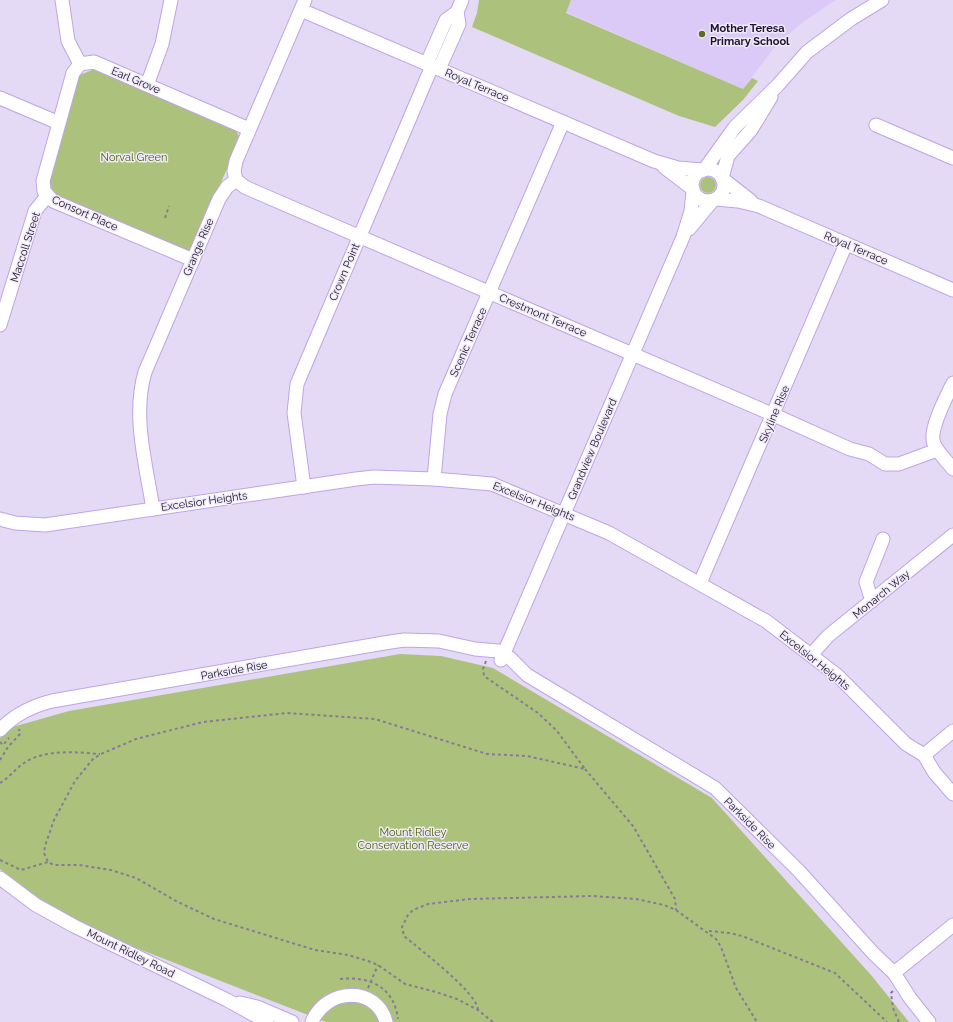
<svg xmlns="http://www.w3.org/2000/svg" width="953" height="1022" font-family="Raleway,sans-serif">
<style>
.built{fill:#dbc9f7}
.green{fill:#acc27c}
.lines{fill:none;stroke-linecap:round;stroke-linejoin:round}
.minor-casing{stroke:#bfa4e7;stroke-width:15}
.path{stroke:#867b96;stroke-width:2;stroke-dasharray:3 3;stroke-linecap:butt}
.minor{stroke:#fff;stroke-width:13}
.poi-dot{fill:#5a6e1d;stroke:#efeaf8;stroke-width:1.5}
.labels{text-anchor:middle;stroke-width:3;stroke-linejoin:round;paint-order:stroke}
.poi-label{font-size:11px;font-weight:bold;fill:#1f132d;stroke:#efeaf8;text-anchor:start}
.street-label{font-size:11px;fill:#1f132d;stroke:#efeaf8}
.park-label{font-size:11px;fill:#4b5e0d;stroke:#efeaf8}
</style>
<rect width="100%" height="100%" fill="#e4daf6"/>
<!-- built -->
<polygon class="built" points="571,0 836,0 803,22 776,45 743,89 566,12"/>
<!-- green -->
<g class="green">
<polygon points="479,0 571,0 566,13 743,89 752,78 758,81 743,100 715,127 679,116 472,27 477,13"/>
<polygon points="95,69 235,129 240,138 191,253 55,196 49,181 77,76"/>
<circle cx="708" cy="185" r="8"/>
<polygon points="400,654 441,656 493,668 712,798 871,975 909,1022 326,1022 126,944 55,909 29,892 0,869 0,738 9,728 69,711"/>
</g>
<g class="lines">
<!-- minor casing -->
<g class="minor-casing">
<g id="minor">
<polyline points="62,0 68,41 80,64"/>
<polyline points="301,10 654,161 678,168 702,170"/>
<polyline points="427,63 446,20 457,12"/>
<polyline points="439,69 459,24 457,12 462,0"/>
<polyline points="147,85 162,44 171,0"/>
<polyline points="0,98 59,123"/>
<polyline points="876,125 953,158"/>
<polyline points="664,167 693,189"/>
<circle cx="708" cy="185" r="16"/>
<polyline points="704,170 735,127 778,85 807,52 851,19 882,0"/>
<polyline points="722,178 728,156 751,130 771,97"/>
<polyline points="723,179 751,201"/>
<polyline points="236,180 245,187 256,192 774,415 850,449 869,454 885,464 899,464 937,450"/>
<polyline points="716,199 738,201 759,206 953,290"/>
<polyline points="689,229 713,200"/>
<polyline points="193,260 53,201 44,191 43,181 73,73 80,64 94,62 249,129"/>
<polyline points="0,325 35,211 47,196"/>
<path d="M953,383c-6,13 -25,47 -19,61 4,9 13,17 19,25"/>
<polyline points="434,479 440,414 445,394 563,122"/>
<polyline points="304,487 294,413 297,384 432,66"/>
<path d="M153,509c-7,-45 -21,-93 -8,-137l74,-173 8,-12 9,-7 -2,-9 2,-10 69,-161"/>
<polyline points="0,519 15,523 45,525 356,479 374,477 434,479 492,484 609,533 766,621 838,676 906,744 924,755 934,772 953,794"/>
<polyline points="700,583 846,244"/>
<polyline points="872,601 866,582 883,539"/>
<polyline points="811,655 828,636 953,535"/>
<polyline points="501,660 683,237 691,211 693,192"/>
<path d="M0,730c14,-15 32,-24 52,-29l332,-58 20,-3 35,1 36,8 23,2 12,7 17,17 188,113 84,83 74,82 21,20 16,25 19,24"/>
<polyline points="924,755 953,731"/>
<polyline points="0,878 36,905 74,926 227,1000 267,1022"/>
<polyline points="894,973 953,925"/>
<polyline points="240,1003 257,1007 292,1022"/>
<path d="M312,1022c14,-35 65,-36 74,0"/>
</g>
</g>
<!-- path -->
<g class="path">
<polyline points="165,218 169,206"/>
<polyline points="486,661 483,669 484,676 538,713 557,731 585,769 527,756 487,754 375,719 287,713 203,722 136,739 101,754 93,759 75,781 54,820 45,846 44,853 48,862 54,865 79,865 111,870 136,878 178,902 214,919 315,950 348,955 368,961 378,965 405,984 436,992 457,999 478,1010 493,1022"/>
<polyline points="0,742 3,745 9,738"/>
<polyline points="0,760 8,747 20,734 19,729"/>
<polyline points="585,769 633,826 675,899 676,910"/>
<path d="M0,783c9,-5 15,-14 24,-20 20,-14 53,-11 76,-9"/>
<polyline points="0,860 21,870 48,862"/>
<polyline points="709,931 730,933 742,936 835,973 887,1022"/>
<path d="M340,979c30,-3 54,8 58,40"/>
<polyline points="368,988 378,965"/>
<polyline points="893,991 891,993 893,1008 899,1022"/>
<path d="M478,1010c0,-17 -60,-62 -74,-74l-2,-9 6,-12 5,-5 15,-6 42,-5 123,-3 43,3 28,6 12,5 40,29 5,8 15,41 21,34"/>
</g>
<!-- minor -->
<use href="#minor" class="minor"/>
</g>
<!-- markers -->
<circle class="poi-dot" cx="702" cy="34" r="4"/>
<g class="labels">
<!-- poi labels -->
<g class="poi-label">
<text x="710" y="32">Mother Teresa<tspan x="710" dy="13">Primary School</tspan></text>
</g>
<!-- street labels -->
<g class="street-label">
<text transform="translate(136 80) rotate(23)" y="4">Earl Grove</text>
<text transform="translate(477 85) rotate(23)" y="4">Royal Terrace</text>
<text transform="translate(85 213) rotate(24)" y="4">Consort Place</text>
<text transform="translate(25 247) rotate(-72)" y="4">Maccoll Street</text>
<text transform="translate(198 247) rotate(-67)" y="4">Grange Rise</text>
<text transform="translate(856 248) rotate(23)" y="4">Royal Terrace</text>
<text transform="translate(344 272) rotate(-67)" y="4">Crown Point</text>
<text transform="translate(543 315) rotate(23)" y="4">Crestmont Terrace</text>
<text transform="translate(468 342) rotate(-66)" y="4">Scenic Terrace</text>
<text transform="translate(774 414) rotate(-67)" y="4">Skyline Rise</text>
<text transform="translate(592 449) rotate(-67)" y="4">Grandview Boulevard</text>
<text transform="translate(204 501) rotate(-8)" y="4">Excelsior Heights</text>
<text transform="translate(534 501) rotate(22)" y="4">Excelsior Heights</text>
<text transform="translate(881 594) rotate(-39)" y="4">Monarch Way</text>
<text transform="translate(815 660) rotate(39)" y="4">Excelsior Heights</text>
<text transform="translate(234 670) rotate(-10)" y="4">Parkside Rise</text>
<text transform="translate(750 823) rotate(45)" y="4">Parkside Rise</text>
<text transform="translate(131 953) rotate(26)" y="4">Mount Ridley Road</text>
</g>
<!-- park labels -->
<g class="park-label">
<text x="134" y="161">Norval Green</text>
<text x="413" y="836">Mount Ridley<tspan x="413" dy="13">Conservation Reserve</tspan></text>
</g>
</g>
</svg>
